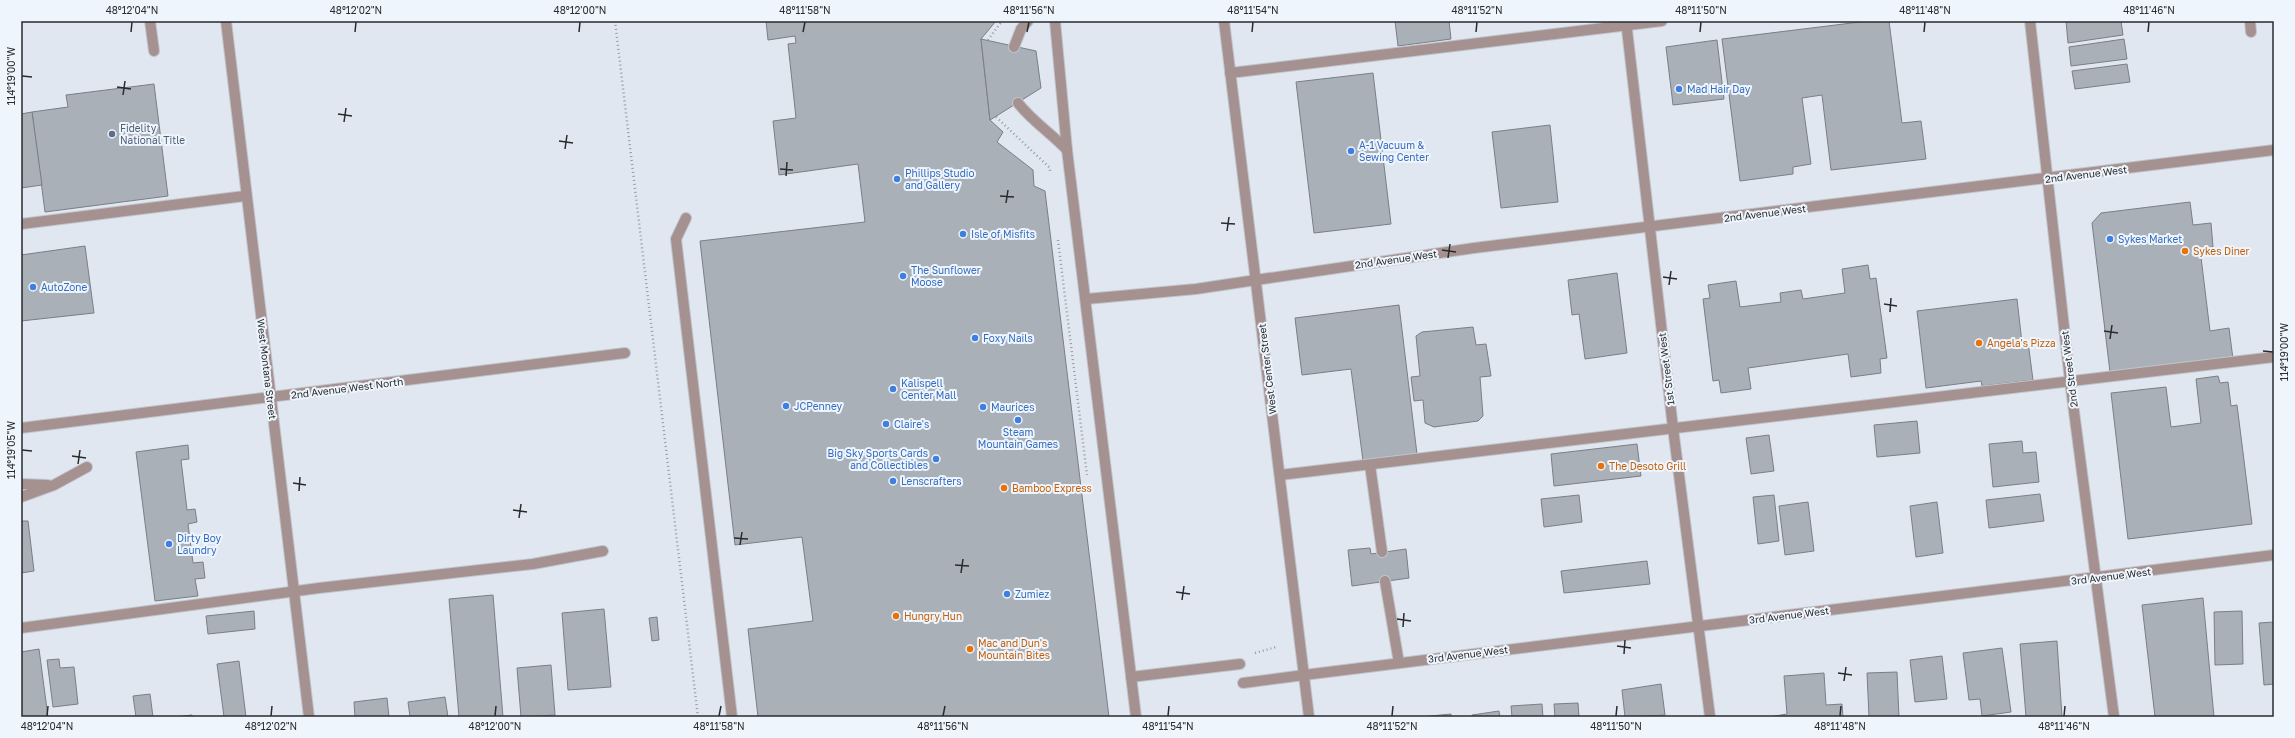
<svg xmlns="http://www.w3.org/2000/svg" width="2295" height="738" font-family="'Golos Text',sans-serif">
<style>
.building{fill:#aab0b8;stroke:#7a7f87}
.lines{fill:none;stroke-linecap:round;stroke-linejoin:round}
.service-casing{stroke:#c0c5cd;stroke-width:12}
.minor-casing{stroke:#c0c5cd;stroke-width:12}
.tertiary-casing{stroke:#c0c5cd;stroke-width:12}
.path{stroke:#979ca2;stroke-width:2.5;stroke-dasharray:1 3;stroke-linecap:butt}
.service{stroke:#a59190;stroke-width:10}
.minor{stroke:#a59190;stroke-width:10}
.tertiary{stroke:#a59190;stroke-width:10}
.ticks{fill:none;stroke:#292b2e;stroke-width:1.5}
.shop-dot{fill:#3f7fe0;stroke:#eef5fd;stroke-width:1.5}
.service-dot{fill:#5c6f8a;stroke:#eef5fd;stroke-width:1.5}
.food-dot{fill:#e8710a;stroke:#eef5fd;stroke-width:1.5}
.labels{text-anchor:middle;stroke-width:4;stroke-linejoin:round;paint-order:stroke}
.shop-label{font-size:10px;fill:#366cbe;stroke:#eef5fd;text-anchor:start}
.service-label{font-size:10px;fill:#4e5e75;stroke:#eef5fd;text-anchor:start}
.street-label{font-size:10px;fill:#292b2e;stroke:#eef5fd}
.food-label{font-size:10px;fill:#c56008;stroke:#eef5fd;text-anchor:start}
.neatline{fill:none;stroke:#292b2e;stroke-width:1.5}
.ticks-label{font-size:10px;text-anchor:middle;fill:#292b2e}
</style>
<rect width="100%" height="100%" fill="#e1e7f0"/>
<!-- building -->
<g class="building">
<polygon points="766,21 996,21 981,39 990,120 1003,132 997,142 1033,170 1034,186 1045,191 1109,717 758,717 748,629 813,621 802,537 735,545 700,241 865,222 858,164 779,175 773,121 796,118 788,44 796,43 795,36 768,40"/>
<polygon points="1395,21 1449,21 1451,39 1398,46"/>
<polygon points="1868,21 1889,21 1902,123 1921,121 1926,159 1831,170 1822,95 1802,98 1811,164 1793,167 1793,174 1740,181 1722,39"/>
<polygon points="2066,21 2121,21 2123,35 2068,43"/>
<polygon points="981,39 1036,51 1041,88 990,120"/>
<polygon points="2124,39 2127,59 2071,66 2069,47"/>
<polygon points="1717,40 1724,99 1673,105 1666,47"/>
<polygon points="2127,64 2130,82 2075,89 2072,71"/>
<polygon points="1373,73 1391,224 1314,233 1296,82"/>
<polygon points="154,84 168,196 45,212 32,112 68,107 66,95"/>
<polygon points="32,112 42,185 21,188 21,114"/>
<polygon points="1550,125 1558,202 1501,208 1492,132"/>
<polygon points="2190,202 2193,225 2211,223 2213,247 2200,249 2210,331 2229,328 2233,359 2110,372 2092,223 2101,213"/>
<polygon points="85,246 94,313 21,321 21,255"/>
<polygon points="1868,265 1870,279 1876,278 1887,358 1880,359 1881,373 1851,377 1848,354 1748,368 1751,389 1721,393 1719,380 1713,381 1703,299 1710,298 1708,285 1736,281 1740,307 1781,302 1780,293 1801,290 1803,299 1845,293 1842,269"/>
<polygon points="1617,273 1627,353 1585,359 1579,314 1572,315 1568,280"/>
<polygon points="2017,299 2022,343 2028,342 2033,380 1982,386 1981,381 1926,388 1917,311"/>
<polygon points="1399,305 1417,454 1363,461 1351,369 1302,375 1295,318"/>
<polygon points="1473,327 1476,345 1486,344 1491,376 1480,377 1483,416 1478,421 1434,427 1425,423 1423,400 1414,401 1411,377 1420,376 1416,336 1422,332"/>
<polygon points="2218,376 2220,383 2228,382 2231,406 2237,405 2252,524 2128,539 2111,393 2166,387 2171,427 2201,423 2196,379"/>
<polygon points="1917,421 1920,453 1877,457 1874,425"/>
<polygon points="1769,435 1774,471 1751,474 1746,438"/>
<polygon points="2022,441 2023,453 2036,452 2039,482 1993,487 1989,444"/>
<polygon points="1637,444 1641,476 1554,486 1551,454"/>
<polygon points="188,445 189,459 181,460 187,510 195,509 197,522 188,524 193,563 203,562 205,578 195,579 198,596 155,601 136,452"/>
<polygon points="2040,494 2044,521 1989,528 1986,500"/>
<polygon points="1579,495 1582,522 1544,527 1541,499"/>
<polygon points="1774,495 1779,541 1758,544 1753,497"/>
<polygon points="1808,502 1814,551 1785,555 1779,506"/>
<polygon points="1937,502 1943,553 1916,557 1910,506"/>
<polygon points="21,521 28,521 34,571 21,573"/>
<polygon points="1370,548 1371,554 1406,549 1409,578 1352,586 1348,550"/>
<polygon points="1647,561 1650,584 1564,593 1561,571"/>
<polygon points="493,595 503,717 459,717 449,599"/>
<polygon points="2203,598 2214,717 2155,717 2142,605"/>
<polygon points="604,609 611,687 568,690 562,613"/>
<polygon points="254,611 255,629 208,634 206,616"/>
<polygon points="2242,611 2243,664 2215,665 2214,612"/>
<polygon points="657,617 659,640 652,641 649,618"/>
<polygon points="2274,622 2274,684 2264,685 2259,623"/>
<polygon points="2057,641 2062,717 2026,717 2020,644"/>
<polygon points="2002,648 2011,712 1982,716 1980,699 1969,700 1963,653"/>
<polygon points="39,649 48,717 21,717 21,652"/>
<polygon points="1942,656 1947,699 1915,702 1910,660"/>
<polygon points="59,659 60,668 74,667 78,704 53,707 47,660"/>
<polygon points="239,661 246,717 224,717 217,664"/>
<polygon points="551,665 555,715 521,717 517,668"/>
<polygon points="1897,672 1899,717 1869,717 1867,673"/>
<polygon points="1824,673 1826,705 1842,704 1843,717 1769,717 1787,714 1784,676"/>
<polygon points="1661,684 1665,715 1625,717 1622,690"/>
<polygon points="150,694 153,717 136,717 133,696"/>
<polygon points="445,697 448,717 410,717 408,702"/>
<polygon points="387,698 389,717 355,717 354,702"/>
<polygon points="1578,703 1579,717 1555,717 1554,704"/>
<polygon points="1542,704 1543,717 1512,717 1511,706"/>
<polygon points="1499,711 1500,717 1472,717 1472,715"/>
<polygon points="1451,714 1451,717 1420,717"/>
<polygon points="192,715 193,717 174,717"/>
</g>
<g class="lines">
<!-- service casing -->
<g class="service-casing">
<g id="service">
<polyline points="150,21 154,51"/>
<polyline points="1055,21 1067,150 1136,717"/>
<polyline points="2250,21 2251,32"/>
<polyline points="1014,47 1021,29 1028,21"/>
<polyline points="1230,73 1662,21"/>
<path d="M1018,103c14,18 33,30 49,47"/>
<polyline points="686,218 676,239 732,717"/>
<polyline points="21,224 245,196"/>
<polyline points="1086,299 1196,289 1256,280"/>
<polyline points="1370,465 1382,552"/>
<polyline points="1280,475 2274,357"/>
<polyline points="21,484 48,485"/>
<polyline points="21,497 54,485 87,467"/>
<polyline points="1385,581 1399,663"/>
<polyline points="21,628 319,588 533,564 603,551"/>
<polyline points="1131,677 1240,664"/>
<polyline points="1243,683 1304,675"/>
</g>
</g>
<!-- minor casing -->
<g class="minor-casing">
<g id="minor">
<polyline points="226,21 309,717"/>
<polyline points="1626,21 1673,428 1710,717"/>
<polyline points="21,428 625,353"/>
<polyline points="1304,675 2274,555"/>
</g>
</g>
<!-- tertiary casing -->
<g class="tertiary-casing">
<g id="tertiary">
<polyline points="1224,21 1309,717"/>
<polyline points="2030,21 2070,381 2114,717"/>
<polyline points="1256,280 1474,248 2274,150"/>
</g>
</g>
<!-- path -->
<g class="path">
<polyline points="615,21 698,717"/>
<polyline points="988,40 1002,21"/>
<polyline points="996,117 1050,168 1050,171"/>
<polyline points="1058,240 1087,475"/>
<polyline points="1255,653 1276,647"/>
</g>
<!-- service -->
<use href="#service" class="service"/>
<!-- minor -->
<use href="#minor" class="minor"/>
<!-- tertiary -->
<use href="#tertiary" class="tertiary"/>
</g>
<!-- ticks -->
<path class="ticks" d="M131,32l1,-10M355,32l1,-10M579,32l1,-10M803,32l2,-10M1027,32l2,-10M1252,32l1,-10M1476,32l1,-10M1700,32l1,-10M1924,32l1,-10M2148,32l1,-10M22,76l10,1M117,87l14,2M123,95l2,-14M338,114l14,2M344,122l2,-14M559,141l14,2M565,149l2,-14M780,169l13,1M786,176l1,-14M1000,196l14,1M1006,203l2,-13M1221,223l14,1M1227,231l2,-14M1442,250l14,2M1448,258l2,-14M1663,277l14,2M1669,285l2,-14M1884,304l13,2M1890,312l1,-14M2104,331l14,2M2110,339l2,-14M2263,351l10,1M22,450l10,1M72,456l14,2M78,464l2,-14M293,483l13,2M299,491l1,-14M513,510l14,2M519,518l2,-14M734,538l14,1M740,545l2,-13M955,565l14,1M961,573l2,-14M1176,592l14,2M1182,600l2,-14M1397,619l14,2M1403,627l1,-14M1617,646l14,2M1624,654l1,-14M1838,673l14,2M1844,681l2,-14M47,716l1,-10M271,716l1,-10M495,716l1,-10M719,716l2,-10M943,716l2,-10M1168,716l1,-10M1392,716l1,-10M1616,716l1,-10M1840,716l1,-10M2064,716l1,-10"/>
<!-- markers -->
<g class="shop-dot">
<circle cx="1679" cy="89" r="4"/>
<circle cx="1351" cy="151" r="4"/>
<circle cx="897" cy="179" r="4"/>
<circle cx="963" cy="234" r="4"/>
<circle cx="2110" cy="239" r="4"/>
<circle cx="903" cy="276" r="4"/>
<circle cx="33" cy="287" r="4"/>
<circle cx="975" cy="338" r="4"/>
<circle cx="893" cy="389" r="4"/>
<circle cx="786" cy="406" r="4"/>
<circle cx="983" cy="407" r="4"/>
<circle cx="1018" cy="420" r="4"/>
<circle cx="886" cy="424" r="4"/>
<circle cx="936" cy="459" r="4"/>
<circle cx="893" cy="481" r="4"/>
<circle cx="169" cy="544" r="4"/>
<circle cx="1007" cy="594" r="4"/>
</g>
<circle class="service-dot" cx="112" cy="134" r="4"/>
<g class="food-dot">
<circle cx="2185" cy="251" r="4"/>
<circle cx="1979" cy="343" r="4"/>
<circle cx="1601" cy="466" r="4"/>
<circle cx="1004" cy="488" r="4"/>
<circle cx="896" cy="616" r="4"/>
<circle cx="970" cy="649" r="4"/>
</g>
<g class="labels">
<!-- shop labels -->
<g class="shop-label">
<text x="1687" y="93">Mad Hair Day</text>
<text x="1359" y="149">A-1 Vacuum &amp;<tspan x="1359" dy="12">Sewing Center</tspan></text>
<text x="905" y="177">Phillips Studio<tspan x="905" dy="12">and Gallery</tspan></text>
<text x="971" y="238">Isle of Misfits</text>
<text x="2118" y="243">Sykes Market</text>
<text x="911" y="274">The Sunflower<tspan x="911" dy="12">Moose</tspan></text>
<text x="41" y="291">AutoZone</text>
<text x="983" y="342">Foxy Nails</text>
<text x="901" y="387">Kalispell<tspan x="901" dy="12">Center Mall</tspan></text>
<text x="794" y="410">JCPenney</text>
<text x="991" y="411">Maurices</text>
<text x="894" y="428">Claire's</text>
<text x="1018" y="436" text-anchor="middle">Steam<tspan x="1018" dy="12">Mountain Games</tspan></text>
<text x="928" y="457" text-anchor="end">Big Sky Sports Cards<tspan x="928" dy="12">and Collectibles</tspan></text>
<text x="901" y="485">Lenscrafters</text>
<text x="177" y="542">Dirty Boy<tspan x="177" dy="12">Laundry</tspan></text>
<text x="1015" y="598">Zumiez</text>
</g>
<!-- service labels -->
<g class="service-label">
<text x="120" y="132">Fidelity<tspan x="120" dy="12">National Title</tspan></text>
</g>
<!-- street labels -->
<g class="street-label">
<text transform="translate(2086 174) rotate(-7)" y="4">2nd Avenue West</text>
<text transform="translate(1765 213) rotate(-7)" y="4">2nd Avenue West</text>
<text transform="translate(1396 259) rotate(-8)" y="4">2nd Avenue West</text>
<text transform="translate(267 369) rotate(83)" y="4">West Montana Street</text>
<text transform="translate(1267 369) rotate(-97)" y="4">West Center Street</text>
<text transform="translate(1666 369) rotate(-97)" y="4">1st Street West</text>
<text transform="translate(2069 369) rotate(-97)" y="4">2nd Street West</text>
<text transform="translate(347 388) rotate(-7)" y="4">2nd Avenue West North</text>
<text transform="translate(2111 576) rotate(-7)" y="4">3rd Avenue West</text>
<text transform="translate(1789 615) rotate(-7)" y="4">3rd Avenue West</text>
<text transform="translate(1468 654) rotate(-7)" y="4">3rd Avenue West</text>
</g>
<!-- food labels -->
<g class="food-label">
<text x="2193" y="255">Sykes Diner</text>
<text x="1987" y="347">Angela's Pizza</text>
<text x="1609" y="470">The Desoto Grill</text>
<text x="1012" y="492">Bamboo Express</text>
<text x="904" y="620">Hungry Hun</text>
<text x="978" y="647">Mac and Dun's<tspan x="978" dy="12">Mountain Bites</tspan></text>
</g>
</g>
<!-- border -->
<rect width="2295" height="738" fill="none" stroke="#eef5fd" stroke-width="44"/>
<rect x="22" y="22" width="2251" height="694" class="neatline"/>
<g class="ticks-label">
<text x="132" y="14">48°12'04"N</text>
<text x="356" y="14">48°12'02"N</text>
<text x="580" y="14">48°12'00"N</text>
<text x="805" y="14">48°11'58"N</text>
<text x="1029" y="14">48°11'56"N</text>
<text x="1253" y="14">48°11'54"N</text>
<text x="1477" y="14">48°11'52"N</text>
<text x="1701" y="14">48°11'50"N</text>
<text x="1925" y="14">48°11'48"N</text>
<text x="2149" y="14">48°11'46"N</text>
<text transform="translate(11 76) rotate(-90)" y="4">114°19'00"W</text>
<text transform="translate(2284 352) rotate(-90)" y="4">114°19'00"W</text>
<text transform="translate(11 450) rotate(-90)" y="4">114°19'05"W</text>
<text x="47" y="730">48°12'04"N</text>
<text x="271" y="730">48°12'02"N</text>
<text x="495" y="730">48°12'00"N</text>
<text x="719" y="730">48°11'58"N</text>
<text x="943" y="730">48°11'56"N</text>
<text x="1168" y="730">48°11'54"N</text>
<text x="1392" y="730">48°11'52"N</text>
<text x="1616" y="730">48°11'50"N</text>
<text x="1840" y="730">48°11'48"N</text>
<text x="2064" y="730">48°11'46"N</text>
</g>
</svg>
